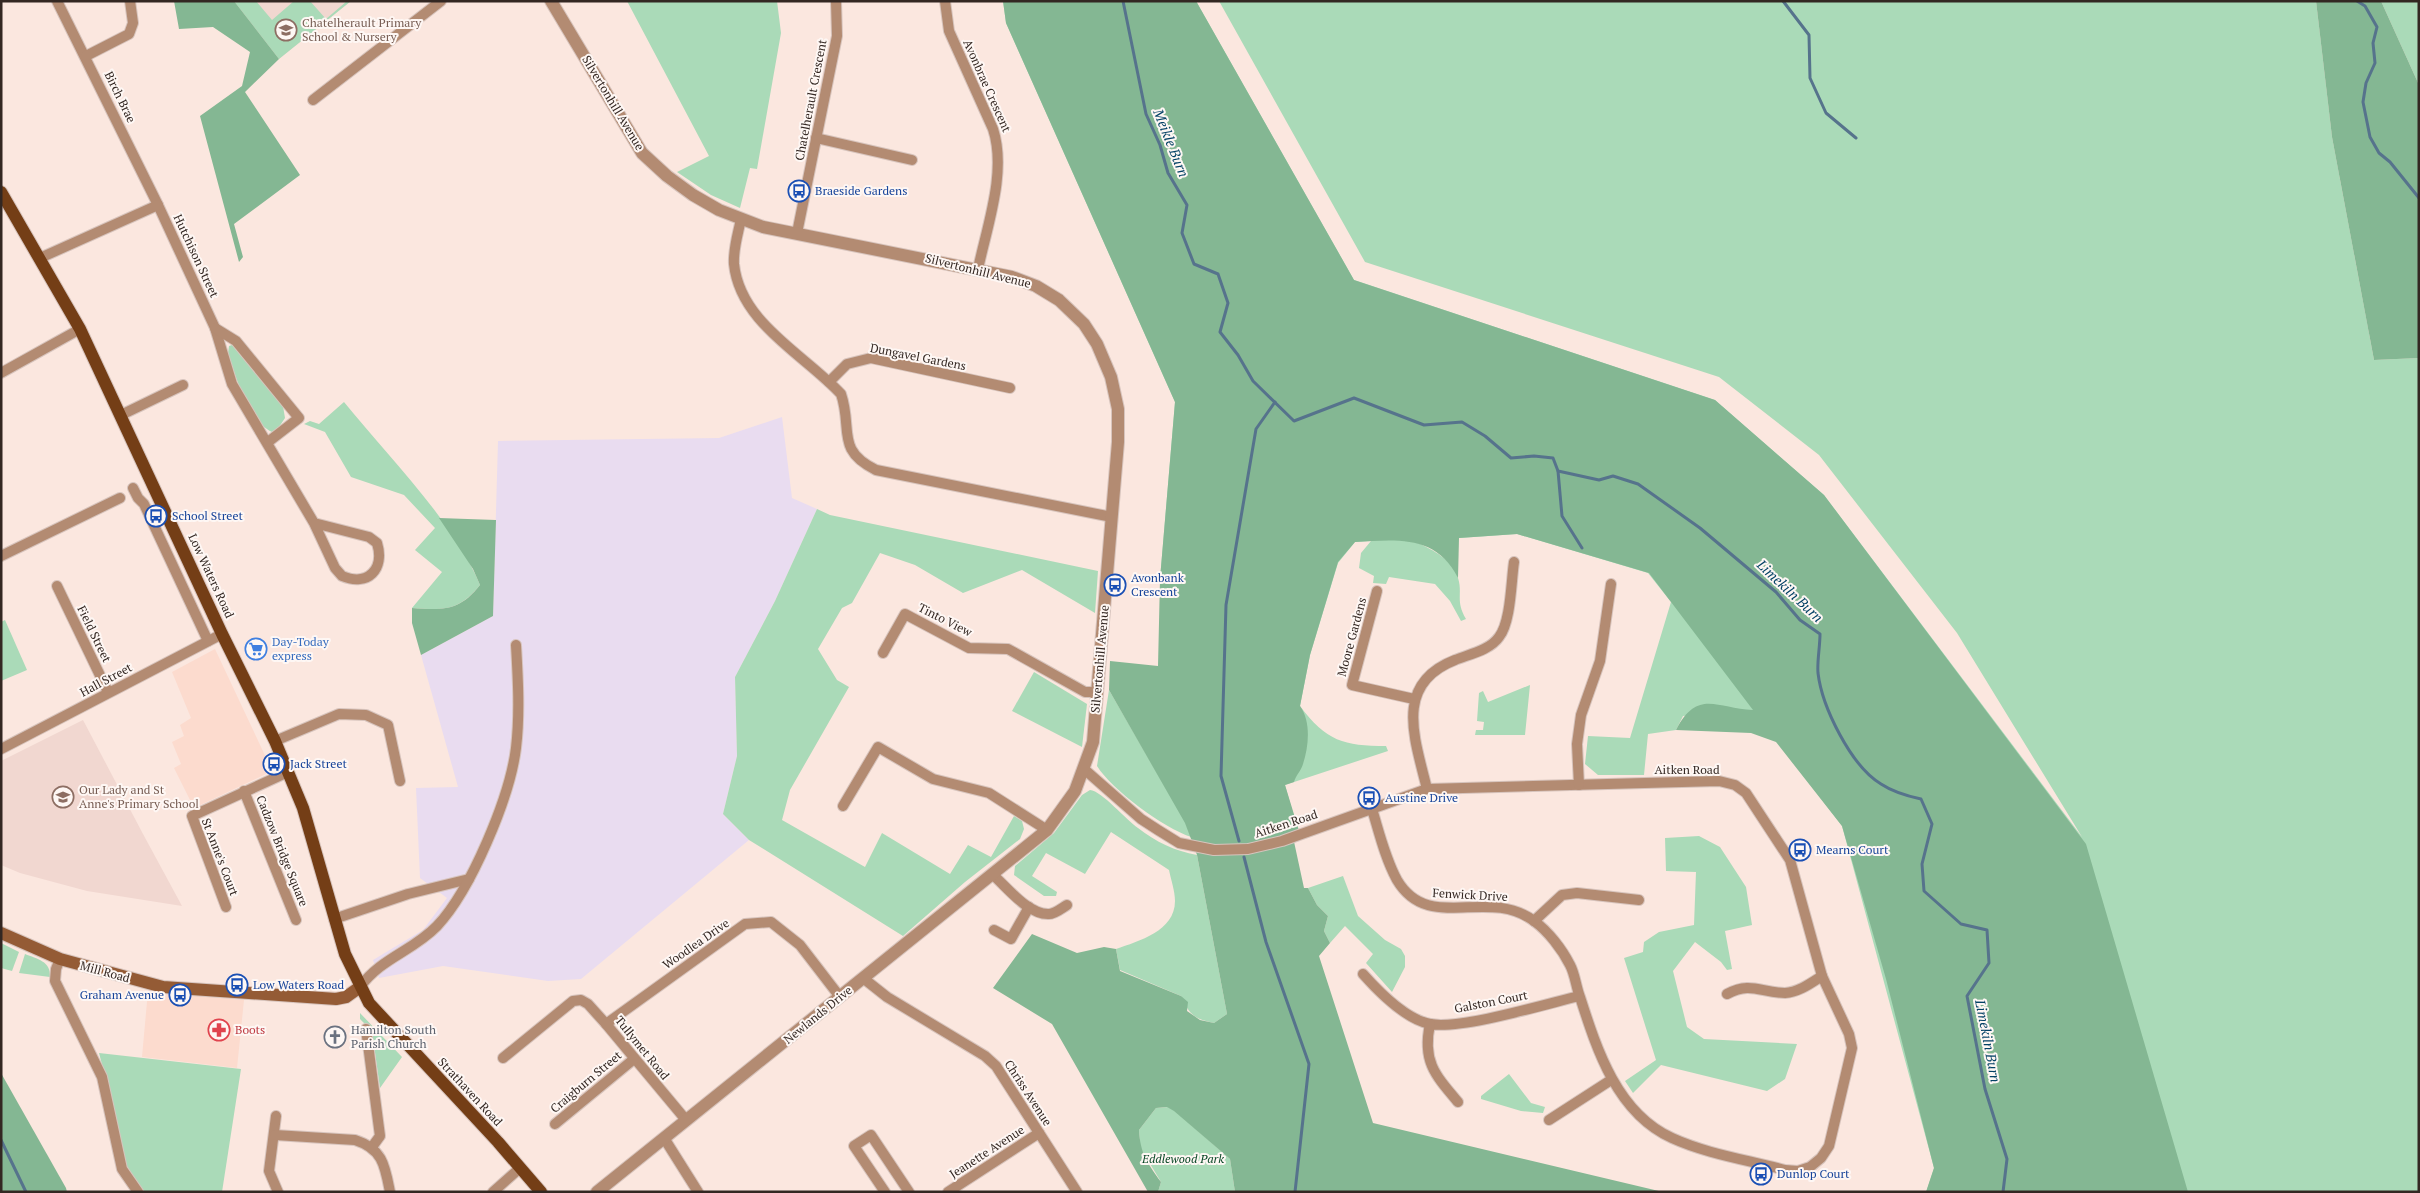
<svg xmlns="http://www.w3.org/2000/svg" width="2420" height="1193" font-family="'PT Serif',serif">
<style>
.built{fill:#fcdbce}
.industrial{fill:#e9dcf0}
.education{fill:#f1d7d0}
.green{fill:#aadab8}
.forest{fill:#84b793}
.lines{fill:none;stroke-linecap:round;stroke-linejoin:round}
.stream{stroke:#56738c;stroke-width:3}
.minor-casing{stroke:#d7c4bd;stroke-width:12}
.tertiary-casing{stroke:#d7c4bd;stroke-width:14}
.secondary-casing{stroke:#d7c4bd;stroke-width:14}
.primary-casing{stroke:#d7c4bd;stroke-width:14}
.minor{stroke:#b38b72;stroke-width:10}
.tertiary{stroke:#b38b72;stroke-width:12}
.secondary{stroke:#945b35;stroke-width:12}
.primary{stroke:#743e16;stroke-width:12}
.labels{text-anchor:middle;stroke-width:4;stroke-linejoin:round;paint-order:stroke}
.education-label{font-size:12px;fill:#785e54;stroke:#fef7f4;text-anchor:start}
.street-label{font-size:12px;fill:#332722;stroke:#fef7f4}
.transit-label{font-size:12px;fill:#164399;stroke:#fef7f4;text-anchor:start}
.shop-label{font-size:12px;fill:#366cbe;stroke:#fef7f4;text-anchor:start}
.health-label{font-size:12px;fill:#be3a42;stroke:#fef7f4;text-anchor:start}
.worship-label{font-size:12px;fill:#5b616d;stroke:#fef7f4;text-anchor:start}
.park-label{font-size:12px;font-style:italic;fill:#074624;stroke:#fef7f4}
.water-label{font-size:14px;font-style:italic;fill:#034165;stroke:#fef7f4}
</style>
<rect width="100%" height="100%" fill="#fbe7df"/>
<!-- built -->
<g class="built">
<polygon points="215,649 269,764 266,774 194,808 174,768 181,764 172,742 184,736 180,725 191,718 172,672"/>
<polygon points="148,991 244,1000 237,1068 142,1057"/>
</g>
<!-- industrial -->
<polygon class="industrial" points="782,417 792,498 817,509 775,601 735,677 737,756 723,814 749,840 581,979 548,981 443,966 379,978 373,960 423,930 447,898 420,878 416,788 458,787 421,655 493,616 498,441 719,438"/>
<!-- education -->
<g class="education">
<polygon points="234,1 351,1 279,59"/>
<polygon points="83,720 143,834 182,906 87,891 20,873 1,865 1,761"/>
</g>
<!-- green -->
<g class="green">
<polygon points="234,1 256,1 272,20 294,1 310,1 326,19 347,1 351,1 279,59"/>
<polygon points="627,1 777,1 781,33 757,169 750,168 740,208 711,195 677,172 709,156"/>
<path d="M1003,1h193l158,279 361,120 109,95 258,342 -125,-204 -138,-178 -100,-78 -354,-115 -146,-261h1097l16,136 42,223 45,-2v834h-493l8,-24 -92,-342 -89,-116 -70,6 -7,14 -28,4 -4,41h-46l-13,-11 3,-28 42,2 41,-136 -23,-29 -131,-39 -58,4 -41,5c15,7 35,17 40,35 5,16 -3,22 8,41l-5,2 -11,-20 -15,-17 -46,-7 -3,7 -13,-1 1,-7 -15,-8 2,-15 10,-12 -16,1 -17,21 -28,92 -10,51c26,35 44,40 86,40l2,5 -103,34 9,32 -108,6 5,14c-27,-9 -79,-47 -94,-71l12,-76 76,131 -25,-242 15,-177 -169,-379z"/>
<polygon points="2381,1 2419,1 2419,85"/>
<path d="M232,345l51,61 2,12 -8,12 -5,2c-24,-12 -36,-54 -44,-79l1,-7z"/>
<path d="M344,402c43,53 111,121 136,183 -22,27 -37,25 -68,23l30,-36 -27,-22 20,-22 -31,-33 -53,-18 -26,-45 -21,-8 6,-3 9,3z"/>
<polygon points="817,509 830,515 1098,571 1095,613 1022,570 963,593 915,565 880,553 852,603 842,608 818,649 837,680 849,687 790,790 782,820 865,867 882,833 950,874 968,845 991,857 1014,816 1022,821 1024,829 1020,839 965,882 903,936 749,840 723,814 737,756 735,677 775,601"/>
<polygon points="5,620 27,670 1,681 1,622"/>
<polygon points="1034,672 1087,704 1082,747 1012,711"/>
<polygon points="1530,685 1525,735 1475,735 1476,730 1483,730 1484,722 1477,721 1479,693 1483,691 1488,702"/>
<path d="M1090,790c12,1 36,30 48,38 18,14 37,23 59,27l30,159 -13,9c-20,-4 -25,-9 -33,-27l-61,-26 -4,-21c23,-8 59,-18 59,-48 0,-10 -4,-21 -6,-31l-58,-38 -26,42 -39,-21 -14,23 25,16 -1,4h-12l-30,-21 1,-9 39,-33 28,-38z"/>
<polygon points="1699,836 1720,847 1746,887 1752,925 1725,931 1732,969 1727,970 1721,962 1695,942 1673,971 1687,1027 1704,1039 1797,1044 1785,1079 1767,1091 1661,1065 1633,1093 1625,1081 1656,1060 1624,958 1643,952 1644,942 1659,932 1694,925 1696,872 1666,871 1665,838"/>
<polygon points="1343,876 1358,916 1385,940 1401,949 1405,956 1405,967 1392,992 1366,963 1373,954 1345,926 1330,943 1324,931 1328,916 1317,905 1308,888"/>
<polygon points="1,943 19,952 12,971 1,968"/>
<path d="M25,954c12,5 26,7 25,23l-31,-4z"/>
<polygon points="360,1013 402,1057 380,1088 372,1031 360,1019"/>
<path d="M99,1053l142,16 -19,123h-78c-25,-20 -25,-61 -32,-90 -4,-17 -9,-33 -13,-49z"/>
<polygon points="1509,1074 1531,1103 1545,1107 1543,1113 1521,1111 1481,1099 1481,1096"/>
<polygon points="1168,1107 1174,1110 1230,1159 1235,1192 1158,1192 1161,1182 1140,1147 1139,1130 1156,1108"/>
</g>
<!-- forest -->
<g class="forest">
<polygon points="174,1 234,1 279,59 245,92 300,175 234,224 243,257 239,262 200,116 242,86 250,52 213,27 179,29"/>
<path d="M1003,1h193l158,279 361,120 109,95 262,349 102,348h-262l8,-24 -48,-189 -44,-153 -66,-84 -25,-9 -75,-3c22,-42 41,-21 77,-20l-104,-137 -132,-39 -58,4 -1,40c-22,-44 -62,-38 -103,-36l-17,20 -28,93 -10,51c11,15 9,40 3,58 -2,7 -7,11 -9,18l-9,3 15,49 -7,3 11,51h4l9,17 11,11 -4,15 6,12 -11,13 54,167 290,69h-428l-5,-33 -56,-48 -7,-4 -11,1 -17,22c1,23 9,34 22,52l-3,10h-10l-96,-168 -59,-36 39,-54 45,19 27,-6 12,2 4,22 61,25 7,6 -1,9 13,9 14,3 13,-9 -30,-159 -12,-32 -76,-133 1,-29 48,5 2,-87 15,-177 -169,-379z"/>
<polygon points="2316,1 2381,1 2419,85 2419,358 2374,360 2332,137"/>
<path d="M439,518l57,2 -3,96 -72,39 -9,-32v-15c30,2 47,4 68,-23l-7,-16z"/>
<polygon points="1,1073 66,1188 67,1192 1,1192"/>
</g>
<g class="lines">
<!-- stream -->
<g class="stream">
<path d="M1123,1l23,113 14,31 8,28 19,32 -5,28 12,31 24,10 10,29 -8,29 18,23 15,26 41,40 60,-23 70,27 38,-3 23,14 26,22 23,-2 19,2 5,13 41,9 14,-4 25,8 62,44 76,64 24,28 20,14c0,13 -3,27 -2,39 4,34 33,93 63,111 12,8 26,12 40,15l11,25 -10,40 2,27 37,33 26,6 2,33 -22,33 18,93 22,70 -4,33"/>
<polyline points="1783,1 1809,35 1810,78 1826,113 1856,138"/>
<polyline points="2357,1 2365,6 2377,27 2373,43 2375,63 2366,83 2363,102 2370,137 2379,153 2390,162 2419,198"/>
<polyline points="1558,471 1562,516 1582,548"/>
<polyline points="1239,841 1221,776 1226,605 1256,429 1275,402"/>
<polyline points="1244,857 1266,942 1309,1064 1295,1192"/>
<polyline points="1,1140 26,1192"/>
</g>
<!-- minor casing -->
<g class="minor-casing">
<g id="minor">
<path d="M57,1l101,204 57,123 17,56 82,139 21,45 7,8c26,11 43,-7 35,-33l-8,-6 -55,-14"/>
<path d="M945,1l4,30 44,98c14,43 -6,97 -15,140"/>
<polyline points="86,56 129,34 133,23 130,1"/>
<polyline points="313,100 441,1"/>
<polyline points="816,138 912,160"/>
<path d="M741,219c-3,15 -8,30 -7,45 6,59 70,90 107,130 12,35 -6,56 35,76l236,47"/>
<polyline points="797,233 837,36 836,1"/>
<polyline points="40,258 158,205"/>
<polyline points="215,328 236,341 299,418 268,442"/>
<polyline points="1,373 80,329"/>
<polyline points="829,382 847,364 871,358 1010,388"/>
<polyline points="121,415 183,385"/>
<polyline points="133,488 138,498 144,504 208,641"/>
<polyline points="1,556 120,498"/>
<polyline points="57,586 108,692"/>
<polyline points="1377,591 1352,685 1414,699"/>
<polyline points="883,653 905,614 969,648 1008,649 1085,692 1098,692"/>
<polyline points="275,741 339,714 366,715 388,725 400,781"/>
<polyline points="1,749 222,634"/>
<path d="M1084,769l57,50 17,11 21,13 35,7 34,-1 34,-8 145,-52 292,-8 16,4 11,8 44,67 32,116 27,58 3,14 -23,98 -8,12 -11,9 -12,4 -13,-1c-37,-10 -78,-16 -113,-32 -55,-25 -75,-88 -92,-141 -4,-10 -5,-23 -10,-32 -8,-16 -22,-34 -36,-44 -47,-35 -105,13 -137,-41 -12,-22 -18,-48 -25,-71"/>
<polyline points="1579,785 1577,744 1581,715 1600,661 1611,584"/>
<path d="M1427,789c-12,-50 -34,-105 28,-129 15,-6 35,-10 44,-23 12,-15 12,-55 15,-75"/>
<polyline points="244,791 296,920"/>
<polyline points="843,806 878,747 933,779 989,793 1047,830"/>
<path d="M992,874c15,13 36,41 57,40 6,0 13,-6 18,-9"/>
<polyline points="226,907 192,816 288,772"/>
<polyline points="334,919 408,894 469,879"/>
<polyline points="1534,921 1562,895 1577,893 1639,900"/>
<polyline points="994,930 1011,939 1029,907"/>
<polyline points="60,959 56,969 55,981 102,1077 122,1169 138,1192"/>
<path d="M1363,974c16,18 42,45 67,50 30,6 116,-20 149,-28"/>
<polyline points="863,978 887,997 985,1056 996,1066 1077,1192"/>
<path d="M360,987c21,-29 53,-36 77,-61 34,-36 73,-129 79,-178 4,-34 2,-69 0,-103"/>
<path d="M1727,994c24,-13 34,-1 58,-1 14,-1 26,-10 37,-17"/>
<polyline points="606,1024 745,924 771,922 800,945 840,997"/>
<path d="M1430,1024c-8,37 5,51 28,78"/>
<polyline points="366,1029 380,1136 372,1147"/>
<polyline points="503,1058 573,1001 581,1000 588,1004 606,1024 686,1120"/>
<polyline points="276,1116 269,1171 278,1192"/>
<polyline points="1549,1120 1611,1080"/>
<polyline points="555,1124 634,1059"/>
<path d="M275,1135l80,5c28,9 30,26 35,52"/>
<polyline points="664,1138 698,1192"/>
<polyline points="493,1192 520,1168"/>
<polyline points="885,1192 854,1146 871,1135 909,1192"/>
<polyline points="948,1192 1039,1133"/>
</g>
</g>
<!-- tertiary casing -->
<g class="tertiary-casing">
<polyline id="tertiary" points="551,1 642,153 667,176 693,195 719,210 763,227 1012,277 1036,286 1059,300 1084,324 1097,344 1111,377 1118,409 1118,442 1093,742 1075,791 1047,830 597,1192"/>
</g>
<!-- secondary casing -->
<g class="secondary-casing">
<polyline id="secondary" points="1,933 60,959 163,987 336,999 346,997 360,987"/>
</g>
<!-- primary casing -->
<g class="primary-casing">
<polyline id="primary" points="1,192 80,329 222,634 275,741 303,808 345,954 369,1003 498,1142 541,1192"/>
</g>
<!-- minor -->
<use href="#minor" class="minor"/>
<!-- tertiary -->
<use href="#tertiary" class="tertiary"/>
<!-- secondary -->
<use href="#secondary" class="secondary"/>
<!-- primary -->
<use href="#primary" class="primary"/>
</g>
<!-- icons -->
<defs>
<g id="school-ring" transform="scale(1.125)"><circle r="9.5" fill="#fef7f4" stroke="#8d6e63" stroke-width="1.5"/><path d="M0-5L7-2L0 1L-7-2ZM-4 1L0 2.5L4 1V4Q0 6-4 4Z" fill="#8d6e63"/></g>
<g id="bus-ring" transform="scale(1.125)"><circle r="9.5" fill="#fef7f4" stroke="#1a4fb4" stroke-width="1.5"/><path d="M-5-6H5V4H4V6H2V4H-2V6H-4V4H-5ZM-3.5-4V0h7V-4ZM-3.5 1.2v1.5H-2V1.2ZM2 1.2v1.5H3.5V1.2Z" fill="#1a4fb4"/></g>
<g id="supermarket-ring" transform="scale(1.125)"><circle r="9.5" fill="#fef7f4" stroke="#3f7fe0" stroke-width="1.5"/><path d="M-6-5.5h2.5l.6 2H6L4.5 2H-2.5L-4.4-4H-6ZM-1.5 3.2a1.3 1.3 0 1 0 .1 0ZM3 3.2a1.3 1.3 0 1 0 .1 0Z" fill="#3f7fe0"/></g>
<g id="pharmacy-ring" transform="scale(1.125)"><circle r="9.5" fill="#fef7f4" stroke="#e0444e" stroke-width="1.5"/><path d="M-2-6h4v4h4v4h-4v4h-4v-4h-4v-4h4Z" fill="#e0444e"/></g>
<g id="church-ring" transform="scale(1.125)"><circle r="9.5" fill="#fef7f4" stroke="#6b7280" stroke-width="1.5"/><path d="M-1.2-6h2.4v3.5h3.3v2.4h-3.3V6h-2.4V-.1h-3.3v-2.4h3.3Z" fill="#6b7280"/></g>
</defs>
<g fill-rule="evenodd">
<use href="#school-ring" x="286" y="30"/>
<use href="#bus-ring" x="799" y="191"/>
<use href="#bus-ring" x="156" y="516"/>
<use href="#bus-ring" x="1115" y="585"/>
<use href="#supermarket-ring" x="256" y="649"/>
<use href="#bus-ring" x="274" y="764"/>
<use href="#school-ring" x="63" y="797"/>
<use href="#bus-ring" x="1369" y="798"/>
<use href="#bus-ring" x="1800" y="850"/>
<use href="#bus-ring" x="237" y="985"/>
<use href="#bus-ring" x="180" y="995"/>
<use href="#pharmacy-ring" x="219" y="1030"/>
<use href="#church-ring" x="335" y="1037"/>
<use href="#bus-ring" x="1761" y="1174"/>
</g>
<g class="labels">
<!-- education labels -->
<g class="education-label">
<text x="302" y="27">Chatelherault Primary<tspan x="302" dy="14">School &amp; Nursery</tspan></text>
<text x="79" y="794">Our Lady and St<tspan x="79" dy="14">Anne's Primary School</tspan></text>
</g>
<!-- street labels -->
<g class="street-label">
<text transform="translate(987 86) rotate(66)" y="4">Avonbrae Crescent</text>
<text transform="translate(120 97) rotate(64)" y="4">Birch Brae</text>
<text transform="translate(811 100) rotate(-79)" y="4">Chatelherault Crescent</text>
<text transform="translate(613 103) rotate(59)" y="4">Silvertonhill Avenue</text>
<text transform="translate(196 256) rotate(65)" y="4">Hutchison Street</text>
<text transform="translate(978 271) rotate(14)" y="4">Silvertonhill Avenue</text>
<text transform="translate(918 357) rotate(11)" y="4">Dungavel Gardens</text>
<text transform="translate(211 576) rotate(65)" y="4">Low Waters Road</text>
<text transform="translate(945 620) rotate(27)" y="4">Tinto View</text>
<text transform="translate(94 634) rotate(64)" y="4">Field Street</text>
<text transform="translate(1352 637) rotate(-75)" y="4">Moore Gardens</text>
<text transform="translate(1100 659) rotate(-85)" y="4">Silvertonhill Avenue</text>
<text transform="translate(106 680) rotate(-28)" y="4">Hall Street</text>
<text x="1687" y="774">Aitken Road</text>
<text transform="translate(1286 824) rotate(-18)" y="4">Aitken Road</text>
<text transform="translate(282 851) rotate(68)" y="4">Cadzow Bridge Square</text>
<text transform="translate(220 857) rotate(69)" y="4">St Anne's Court</text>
<text transform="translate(1470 895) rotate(3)" y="4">Fenwick Drive</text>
<text transform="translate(696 944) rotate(-35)" y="4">Woodlea Drive</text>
<text transform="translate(105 972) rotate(15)" y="4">Mill Road</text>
<text transform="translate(1491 1002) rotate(-11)" y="4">Galston Court</text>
<text transform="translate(818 1015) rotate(-39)" y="4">Newlands Drive</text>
<text transform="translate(642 1048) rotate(51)" y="4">Tullymet Road</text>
<text transform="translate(586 1082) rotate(-40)" y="4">Craigburn Street</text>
<text transform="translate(470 1092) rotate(47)" y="4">Strathaven Road</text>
<text transform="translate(1028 1093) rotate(57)" y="4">Chriss Avenue</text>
<text transform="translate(987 1152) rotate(-33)" y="4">Jeanette Avenue</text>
</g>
<!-- transit labels -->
<g class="transit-label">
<text x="815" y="195">Braeside Gardens</text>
<text x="172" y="520">School Street</text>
<text x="1131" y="582">Avonbank<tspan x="1131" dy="14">Crescent</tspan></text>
<text x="290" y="768">Jack Street</text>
<text x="1385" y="802">Austine Drive</text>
<text x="1816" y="854">Mearns Court</text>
<text x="253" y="989">Low Waters Road</text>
<text x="164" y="999" text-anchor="end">Graham Avenue</text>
<text x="1777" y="1178">Dunlop Court</text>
</g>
<!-- shop labels -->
<g class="shop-label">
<text x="272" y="646">Day-Today<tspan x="272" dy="14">express</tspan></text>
</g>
<!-- health labels -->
<g class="health-label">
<text x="235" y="1034">Boots</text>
</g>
<!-- worship labels -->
<g class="worship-label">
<text x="351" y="1034">Hamilton South<tspan x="351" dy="14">Parish Church</tspan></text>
</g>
<!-- park labels -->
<g class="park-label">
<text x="1183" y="1163">Eddlewood Park</text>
</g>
<!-- water labels -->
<g class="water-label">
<text transform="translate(1171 143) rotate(68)" y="5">Meikle Burn</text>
<text transform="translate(1790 591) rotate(43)" y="5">Limekiln Burn</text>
<text transform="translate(1988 1041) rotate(79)" y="5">Limekiln Burn</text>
</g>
</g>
<!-- border -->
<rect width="2420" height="1193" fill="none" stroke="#332722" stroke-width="5"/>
</svg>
